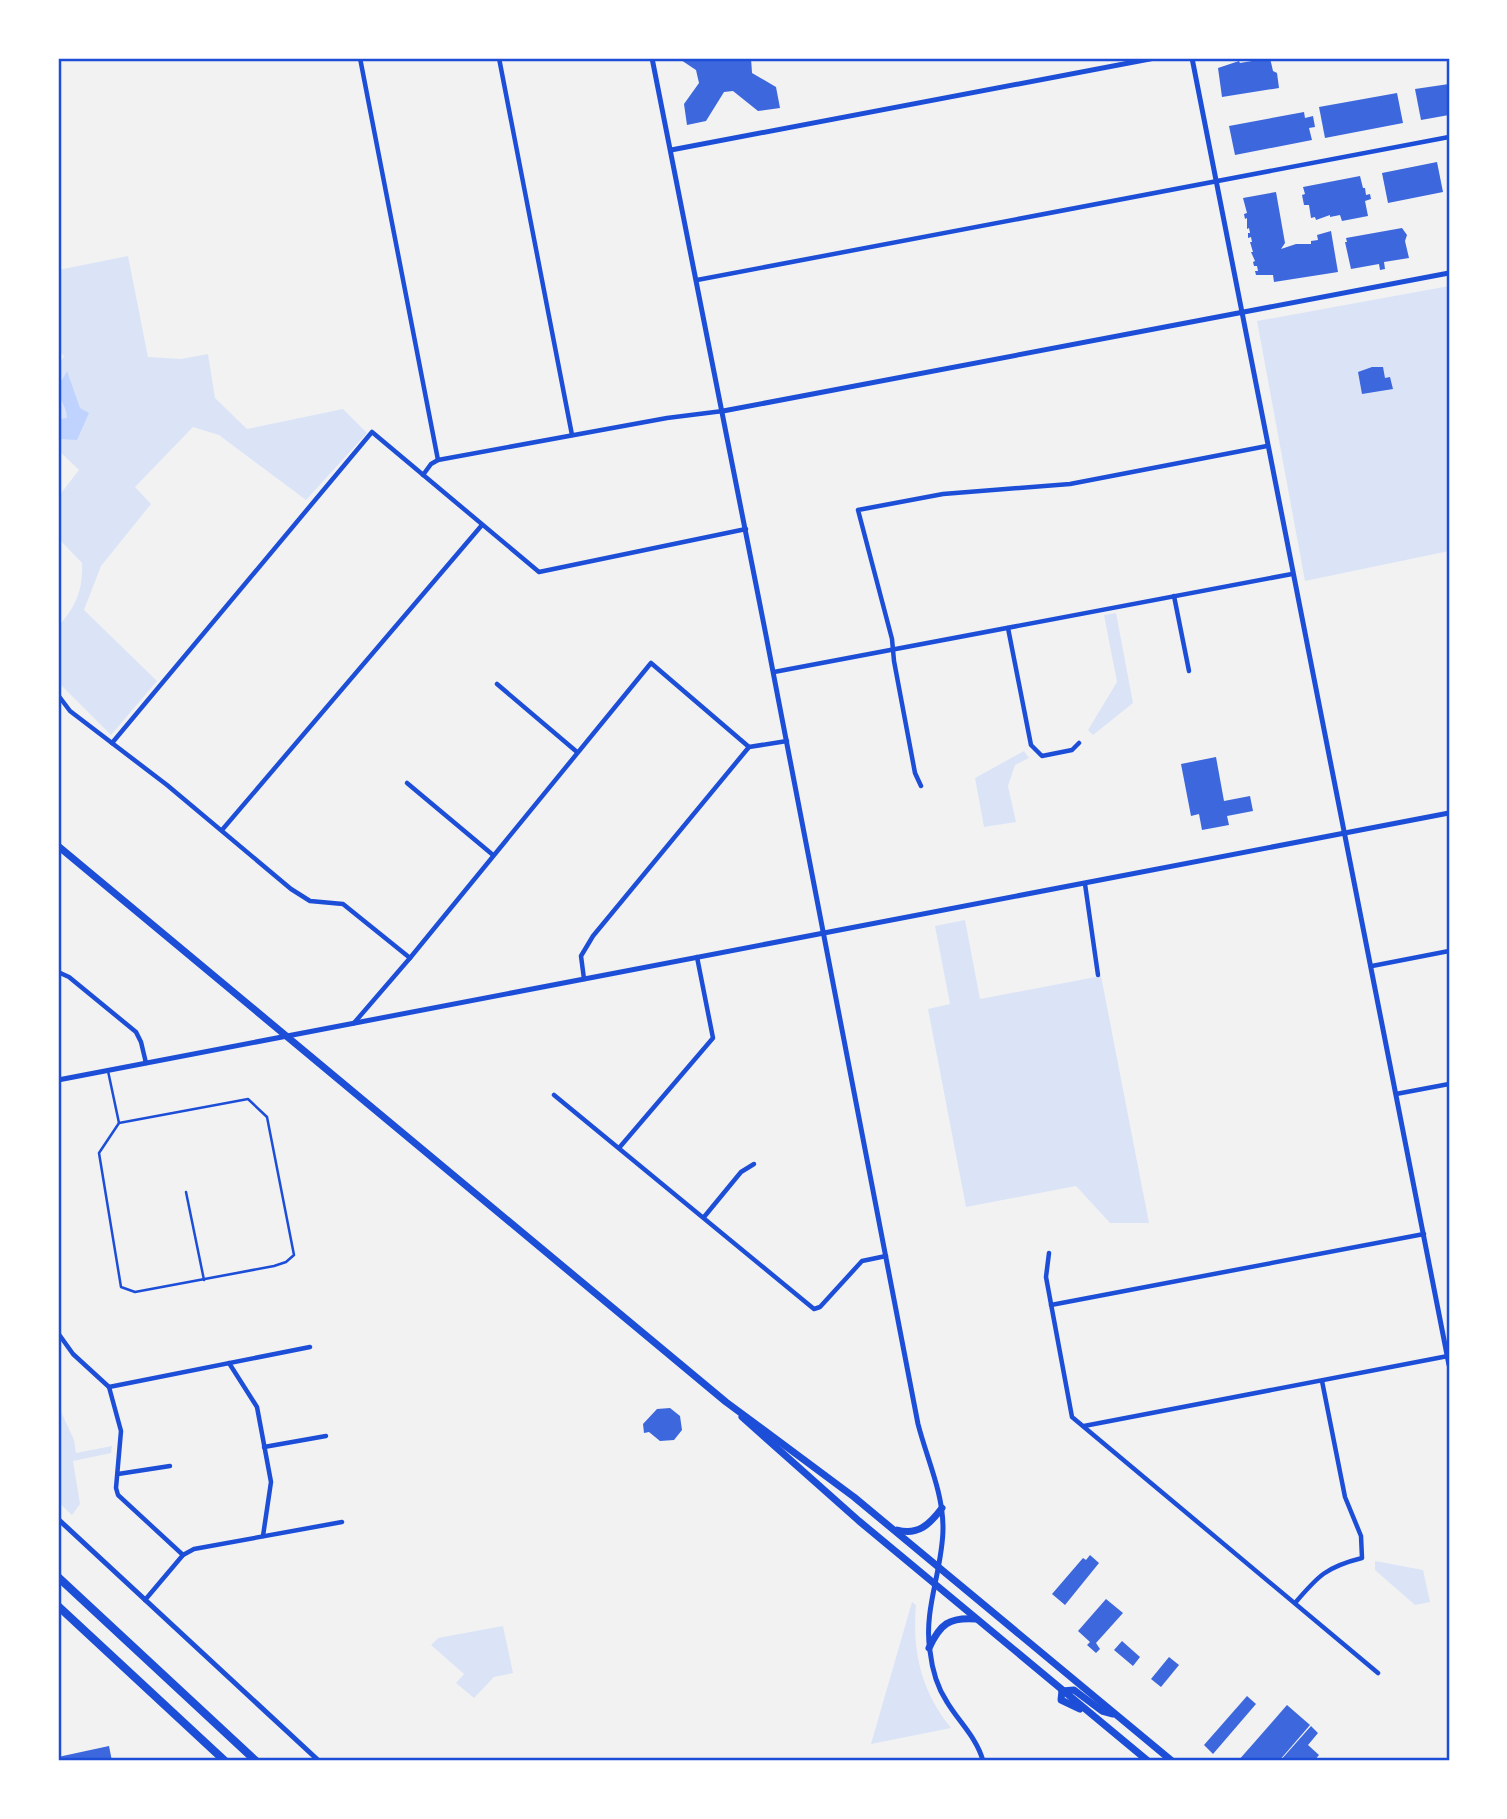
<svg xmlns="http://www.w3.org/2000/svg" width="1507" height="1819" font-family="'Exo 2',sans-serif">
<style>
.green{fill:#dbe4f7}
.water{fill:#bfd3fe}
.building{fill:#3d67dc}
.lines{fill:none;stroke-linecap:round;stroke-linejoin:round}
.service{stroke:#1d4ed8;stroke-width:2.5}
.minor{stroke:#1d4ed8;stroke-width:4.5}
.tertiary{stroke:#1d4ed8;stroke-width:5}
.primary{stroke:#1d4ed8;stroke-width:7}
.motorway{stroke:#1d4ed8;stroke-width:8}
.neatline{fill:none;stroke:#1d4ed8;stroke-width:2.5}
</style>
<rect width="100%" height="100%" fill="#f2f2f2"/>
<!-- green -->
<g class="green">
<path d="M128,256l20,101 33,2 27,-5 7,44 32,31 96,-20 24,24 -61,67 -87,-65 -26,-8 -58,60 16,17 -50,62 -17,44 73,71 -46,54 -53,-53v-55c18,-21 25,-36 24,-64l-24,-25v-41l21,-27 -21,-20v-84l6,-10 -6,-6v-80z"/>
<polygon points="1449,286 1449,551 1305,581 1257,321"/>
<polygon points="1116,613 1133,703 1093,735 1088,730 1117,682 1104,615"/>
<polygon points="1024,751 1029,758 1015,765 1008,786 1016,822 984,827 975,778"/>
<polygon points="965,920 980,999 1101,976 1149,1223 1110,1223 1076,1186 966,1207 928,1009 950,1004 935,926"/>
<polygon points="58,1405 74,1440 76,1453 112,1446 111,1453 73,1461 80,1504 72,1515 58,1502"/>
<polygon points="1375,1561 1423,1570 1430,1602 1415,1605 1375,1570"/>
<path d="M912,1602l4,3c-4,46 5,86 35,123l-80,16z"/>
<polygon points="503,1626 513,1673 494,1677 474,1698 456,1683 464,1674 431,1645 438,1638"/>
</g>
<!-- water -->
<path class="water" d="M67,371l13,37 9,5 -12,27 -16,-1 -1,-20 7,-1c0,-13 -11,-22 -9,-30 1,-5 7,-12 9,-17z"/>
<!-- building -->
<g class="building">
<polygon points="678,58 751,58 752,73 776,87 780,108 758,111 733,91 724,92 706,121 687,125 684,104 699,83 696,70"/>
<polygon points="1270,58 1273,71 1277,73 1279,88 1222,97 1218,68 1239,61 1240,63"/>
<polygon points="1449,84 1449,115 1421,120 1415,89"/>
<polygon points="1397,93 1403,123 1325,138 1319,107"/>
<polygon points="1304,112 1305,118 1313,116 1315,127 1309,128 1312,140 1235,155 1229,126"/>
<polygon points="1437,162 1443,192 1388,203 1382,173"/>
<polygon points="1360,176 1363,188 1365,188 1366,195 1370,194 1371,199 1365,201 1368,216 1342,221 1340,215 1330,217 1330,215 1316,220 1315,217 1311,218 1309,205 1304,205 1302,195 1305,194 1303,187"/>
<polygon points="1276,192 1285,243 1281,249 1296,244 1311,244 1311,241 1318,240 1317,235 1331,231 1338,272 1274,282 1273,275 1256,275 1255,271 1258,271 1257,266 1254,266 1253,262 1255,261 1251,252 1253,252 1250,242 1252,242 1251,237 1248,238 1248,233 1250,233 1249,228 1247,229 1247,218 1245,219 1244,214 1247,213 1243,198"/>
<polygon points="1402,228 1407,235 1405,241 1409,258 1384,262 1385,269 1380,270 1379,264 1351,269 1345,242 1347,242 1346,238"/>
<polygon points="1372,367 1383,367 1385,378 1390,377 1393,389 1362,394 1358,372"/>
<polygon points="1216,757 1224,801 1250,796 1253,811 1227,816 1229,825 1202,830 1199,814 1191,816 1181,764"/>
<polygon points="670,1408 680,1416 682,1430 674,1440 660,1441 649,1432 644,1433 643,1424 657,1409"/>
<polygon points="1090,1555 1099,1563 1065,1605 1052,1594 1083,1558 1086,1560"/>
<polygon points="1106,1599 1123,1613 1096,1643 1100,1649 1096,1653 1087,1645 1090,1642 1078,1631"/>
<polygon points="1122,1641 1140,1657 1133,1666 1114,1650"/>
<polygon points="1169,1657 1179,1665 1161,1687 1151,1679"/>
<polygon points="1247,1696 1256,1704 1213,1754 1204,1745"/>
<polygon points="1287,1705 1310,1725 1279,1761 1238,1761"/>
<polygon points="1311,1726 1318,1733 1308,1745 1319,1755 1314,1761 1280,1761"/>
<polygon points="109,1746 112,1761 58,1761 58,1757"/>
</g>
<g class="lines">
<!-- service -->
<g class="service">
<polyline points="108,1071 119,1123"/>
<polygon points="248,1099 267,1117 294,1255 286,1262 274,1266 135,1292 121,1287 99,1153 119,1123"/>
<polyline points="186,1192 204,1280"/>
</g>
<!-- minor -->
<g class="minor">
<polyline points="360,58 438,460"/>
<polyline points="499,58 572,435"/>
<polyline points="697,280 1449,137"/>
<polyline points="423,475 431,464 438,460 667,418 723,411"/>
<polyline points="1174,596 1189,671"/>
<polyline points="1008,628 1031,745 1042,756 1072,750 1079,743"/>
<polyline points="774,672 1292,574"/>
<polyline points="497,684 577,752"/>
<polyline points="58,695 70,711 167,785 291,889 310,901 343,904 410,958"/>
<polyline points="112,743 372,432 539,572 746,529"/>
<polyline points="407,783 493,855"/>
<polyline points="921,786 915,773 894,661 892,639 858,510 943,494 1070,484 1267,446"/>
<polyline points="222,830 482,525"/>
<polyline points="1085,884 1098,975"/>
<polyline points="1372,966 1449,951"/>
<polyline points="58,972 69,977 136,1032 141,1042 146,1063"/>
<polyline points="584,979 581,956 593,936 749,747 787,741"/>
<polyline points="354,1023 410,958 651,663 749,747"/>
<polyline points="1396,1094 1449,1084"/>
<polyline points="554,1095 814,1309 820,1307 862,1261 886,1256"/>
<polyline points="619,1148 713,1038 697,957"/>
<polyline points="704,1217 741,1172 754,1164"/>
<polyline points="1049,1253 1046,1277 1072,1417 1378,1673"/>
<polyline points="1051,1305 1424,1234"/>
<polyline points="58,1333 73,1354 109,1387 121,1431 116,1488 118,1495 183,1555"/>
<polyline points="229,1363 257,1407 271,1482 263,1536"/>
<polyline points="109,1387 310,1347"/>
<polyline points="1084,1426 1448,1356"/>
<polyline points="264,1447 326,1436"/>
<polyline points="118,1474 170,1466"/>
<polyline points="145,1600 183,1555 194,1549 342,1522"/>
<path d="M1295,1603c23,-27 31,-36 67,-45l-1,-22 -16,-39 -23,-116"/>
</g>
<!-- tertiary -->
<g class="tertiary">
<path d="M652,58c91,455 179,910 266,1366 9,35 25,68 25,104 0,41 -20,82 -13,123 2,18 7,36 17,51 12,20 30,36 36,59"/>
<polyline points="1192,58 1449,1365"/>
<polyline points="671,150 1155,58"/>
<polyline points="723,411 1449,273"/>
<polyline points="58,1080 1449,813"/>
<polyline points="58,1519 319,1761"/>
</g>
<!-- primary -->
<g class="primary">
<polyline points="58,846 726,1402 854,1497 1172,1761"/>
<polyline points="742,1417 859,1521 1148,1761"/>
<path d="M897,1530c21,6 33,-6 45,-22"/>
<path d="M929,1648c11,-24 20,-31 47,-29"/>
<polyline points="1062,1691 1074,1690 1102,1711 1113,1714"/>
<polyline points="1062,1691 1061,1700 1080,1709"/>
</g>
<!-- motorway -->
<g class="motorway">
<polyline points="58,1577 256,1761"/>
<polyline points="58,1606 225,1761"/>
</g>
</g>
<!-- border -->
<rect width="1507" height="1819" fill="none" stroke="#ffffff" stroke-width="119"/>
<rect x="60" y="60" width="1388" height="1699" class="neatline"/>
</svg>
